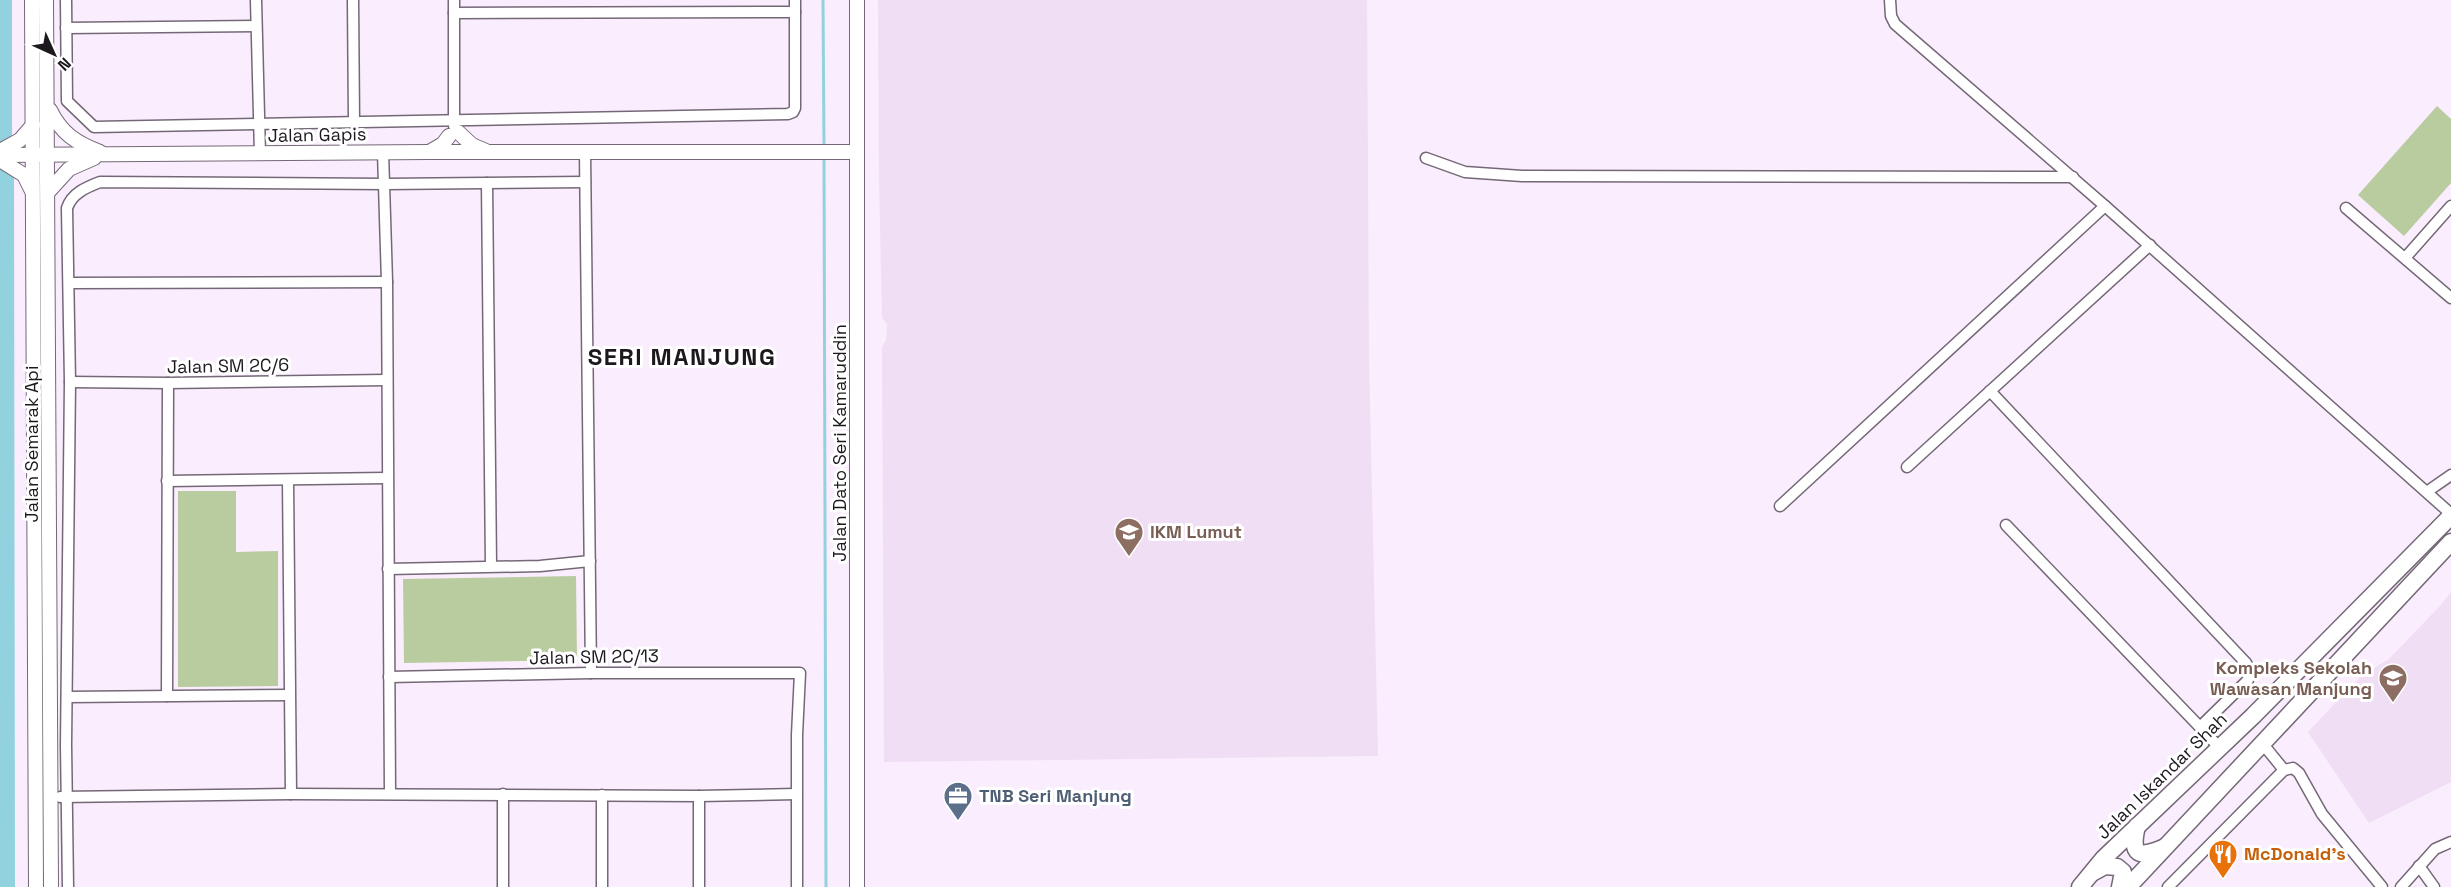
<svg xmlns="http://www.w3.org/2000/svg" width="2451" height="887" font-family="'Space Grotesk',sans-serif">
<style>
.built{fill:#f0def4}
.green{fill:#b9cc9f}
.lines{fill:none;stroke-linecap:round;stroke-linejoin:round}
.stream{stroke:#92d2df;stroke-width:3}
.river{stroke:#92d2df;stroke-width:20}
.minor-casing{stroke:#746876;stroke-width:13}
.tertiary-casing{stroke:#746876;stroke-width:16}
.primary-casing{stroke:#746876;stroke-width:19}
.minor{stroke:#fff;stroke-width:10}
.tertiary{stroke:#fff;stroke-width:14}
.primary{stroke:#fff;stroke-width:16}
.labels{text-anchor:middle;stroke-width:6;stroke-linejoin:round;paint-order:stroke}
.street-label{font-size:18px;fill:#1d181e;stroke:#fff}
.education-label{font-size:18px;font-weight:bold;fill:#785e54;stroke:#fff;text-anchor:start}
.service-label{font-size:18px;font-weight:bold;fill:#4e5e75;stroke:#fff;text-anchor:start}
.food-label{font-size:18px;font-weight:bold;fill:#c56008;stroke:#fff;text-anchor:start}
.district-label{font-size:24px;font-weight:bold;letter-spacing:1.5px;fill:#1d181e;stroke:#fff}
</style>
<rect width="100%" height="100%" fill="#faedfd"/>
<!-- built -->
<g class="built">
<polygon points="878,0 1367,0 1369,360 1378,756 884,762 882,347 886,340 887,324 882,318 879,178"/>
<polygon points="2451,592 2451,782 2369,823 2308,732 2361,676 2389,659 2440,606"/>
</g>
<!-- green -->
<g class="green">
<polygon points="2437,106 2451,119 2451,183 2404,236 2358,195"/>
<polygon points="178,491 236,491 236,552 278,551 278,686 178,687"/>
<polygon points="576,576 577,660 404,663 403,579"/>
</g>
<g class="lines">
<!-- stream -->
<g class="stream">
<polyline points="823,0 824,147"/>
<polyline points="824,157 826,887"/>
</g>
<!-- river -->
<g class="river">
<polyline points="2,0 2,134"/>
<polyline points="4,176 5,887"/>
</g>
<!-- minor casing -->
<g class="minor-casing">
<g id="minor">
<polyline points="66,0 67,101 94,127 788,114 793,112 795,108 795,0"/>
<polyline points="256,0 260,154"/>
<polyline points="353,0 354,122"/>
<polyline points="454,0 454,126"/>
<polyline points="1890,0 1891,16 1895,24 2105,206 2451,514"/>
<polyline points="454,13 795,12"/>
<polyline points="66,28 256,26"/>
<polyline points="383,152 387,282 390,793"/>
<polyline points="585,153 591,673"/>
<polyline points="1426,158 1465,172 1522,176 2073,177"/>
<polyline points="487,183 491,566"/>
<polyline points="2346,208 2451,298"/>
<polyline points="2405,258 2451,206"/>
<polyline points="69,283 387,282"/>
<polyline points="70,382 168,383 387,380"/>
<polyline points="1990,391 2246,663 2249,669 2248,680 2200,727"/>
<polyline points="1907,467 2150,245"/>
<polyline points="288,480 291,794"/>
<polyline points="167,481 387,478"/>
<polyline points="2428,491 2451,475"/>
<polyline points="1780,506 2105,206"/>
<polyline points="2006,525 2220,748"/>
<polyline points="388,569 540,566 590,561"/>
<polyline points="389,677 591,673 800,673 797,735 797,887"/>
<polyline points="167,696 168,383"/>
<polyline points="67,697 289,695"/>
<polyline points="2262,743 2284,770"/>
<polyline points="602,795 602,887"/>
<polyline points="699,796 699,887"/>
<polyline points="60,797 291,794 699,796 796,794"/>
<polyline points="2419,866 2434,887"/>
<path d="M68,887l-2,-142 4,-363 -3,-174c5,-15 20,-21 33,-26l285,2 200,-2"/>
<polyline points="503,887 503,794"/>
<polyline points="2168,887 2275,779 2284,770 2293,768 2299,773 2322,814 2382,887"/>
<polyline points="2401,887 2435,849 2451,842"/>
</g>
</g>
<!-- tertiary casing -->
<g class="tertiary-casing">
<g id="tertiary">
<polyline points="32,0 36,887"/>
<polyline points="46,0 51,887"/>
<polyline points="857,0 857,887"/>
<path d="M50,110c11,23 26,33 50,42"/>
<polyline points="458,132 472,145 486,151"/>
<polyline points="0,151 20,140 33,125"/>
<polyline points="431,151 443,144 449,136"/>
<polyline points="0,155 429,152 857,152"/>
<polyline points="0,160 24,175 32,191"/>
<polyline points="48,192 69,169 94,158"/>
</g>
</g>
<!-- primary casing -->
<g class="primary-casing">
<g id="primary">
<path d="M2137,826c-7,29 1,33 28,21"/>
<polyline points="2092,873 2105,866 2117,867 2123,872 2120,887"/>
<polyline points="2080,887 2103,859 2253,716 2451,516"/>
<polyline points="2128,887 2451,542"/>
</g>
</g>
<!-- minor -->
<use href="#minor" class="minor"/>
<!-- tertiary -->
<use href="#tertiary" class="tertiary"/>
<!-- primary -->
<use href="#primary" class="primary"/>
</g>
<!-- icons -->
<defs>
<g id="university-pin" transform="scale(1.5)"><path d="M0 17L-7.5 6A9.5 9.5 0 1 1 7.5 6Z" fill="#8d6e63" stroke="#fff"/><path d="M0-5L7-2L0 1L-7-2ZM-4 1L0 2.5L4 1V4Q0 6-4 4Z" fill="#fff"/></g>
<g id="school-pin" transform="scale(1.5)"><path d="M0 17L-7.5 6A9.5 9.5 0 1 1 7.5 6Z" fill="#8d6e63" stroke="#fff"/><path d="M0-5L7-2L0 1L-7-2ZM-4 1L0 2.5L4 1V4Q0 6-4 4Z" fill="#fff"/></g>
<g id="office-pin" transform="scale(1.5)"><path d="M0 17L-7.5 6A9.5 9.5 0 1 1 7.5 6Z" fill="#5c6f8a" stroke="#fff"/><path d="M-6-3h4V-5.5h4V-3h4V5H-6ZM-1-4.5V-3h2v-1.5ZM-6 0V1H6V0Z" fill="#fff"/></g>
<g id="restaurant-pin" transform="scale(1.5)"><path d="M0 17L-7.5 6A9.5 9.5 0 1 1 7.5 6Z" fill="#e8710a" stroke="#fff"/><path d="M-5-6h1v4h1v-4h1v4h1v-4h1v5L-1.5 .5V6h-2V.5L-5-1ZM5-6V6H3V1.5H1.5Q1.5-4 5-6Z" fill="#fff"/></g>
</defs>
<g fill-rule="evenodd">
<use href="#university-pin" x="1129" y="532"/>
<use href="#school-pin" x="2393" y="678"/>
<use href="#office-pin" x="958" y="796"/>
<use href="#restaurant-pin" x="2223" y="854"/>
</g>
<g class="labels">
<!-- street labels -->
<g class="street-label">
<text transform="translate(317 135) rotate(-1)" y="6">Jalan Gapis</text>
<text transform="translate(228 366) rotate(-1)" y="6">Jalan SM 2C/6</text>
<text transform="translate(840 443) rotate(-90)" y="6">Jalan Dato Seri Kamaruddin</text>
<text transform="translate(32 444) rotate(-90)" y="6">Jalan Semarak Api</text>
<text transform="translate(594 657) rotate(-1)" y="6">Jalan SM 2C/13</text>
<text transform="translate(2162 776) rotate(-44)" y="6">Jalan Iskandar Shah</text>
</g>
<!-- education labels -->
<g class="education-label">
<text x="1150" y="538">IKM Lumut</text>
<text x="2372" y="674" text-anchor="end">Kompleks Sekolah<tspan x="2372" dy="21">Wawasan Manjung</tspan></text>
</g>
<!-- service labels -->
<g class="service-label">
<text x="979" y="802">TNB Seri Manjung</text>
</g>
<!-- food labels -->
<g class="food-label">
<text x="2244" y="860">McDonald's</text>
</g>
<!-- district labels -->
<g class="district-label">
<text x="682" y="365">SERI MANJUNG</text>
</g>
</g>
<!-- north arrow -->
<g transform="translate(54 54) rotate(135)" stroke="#ffffff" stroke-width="4.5" paint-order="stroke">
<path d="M0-4.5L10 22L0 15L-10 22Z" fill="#1d181e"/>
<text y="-9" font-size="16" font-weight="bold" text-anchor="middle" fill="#1d181e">N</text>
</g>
</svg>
